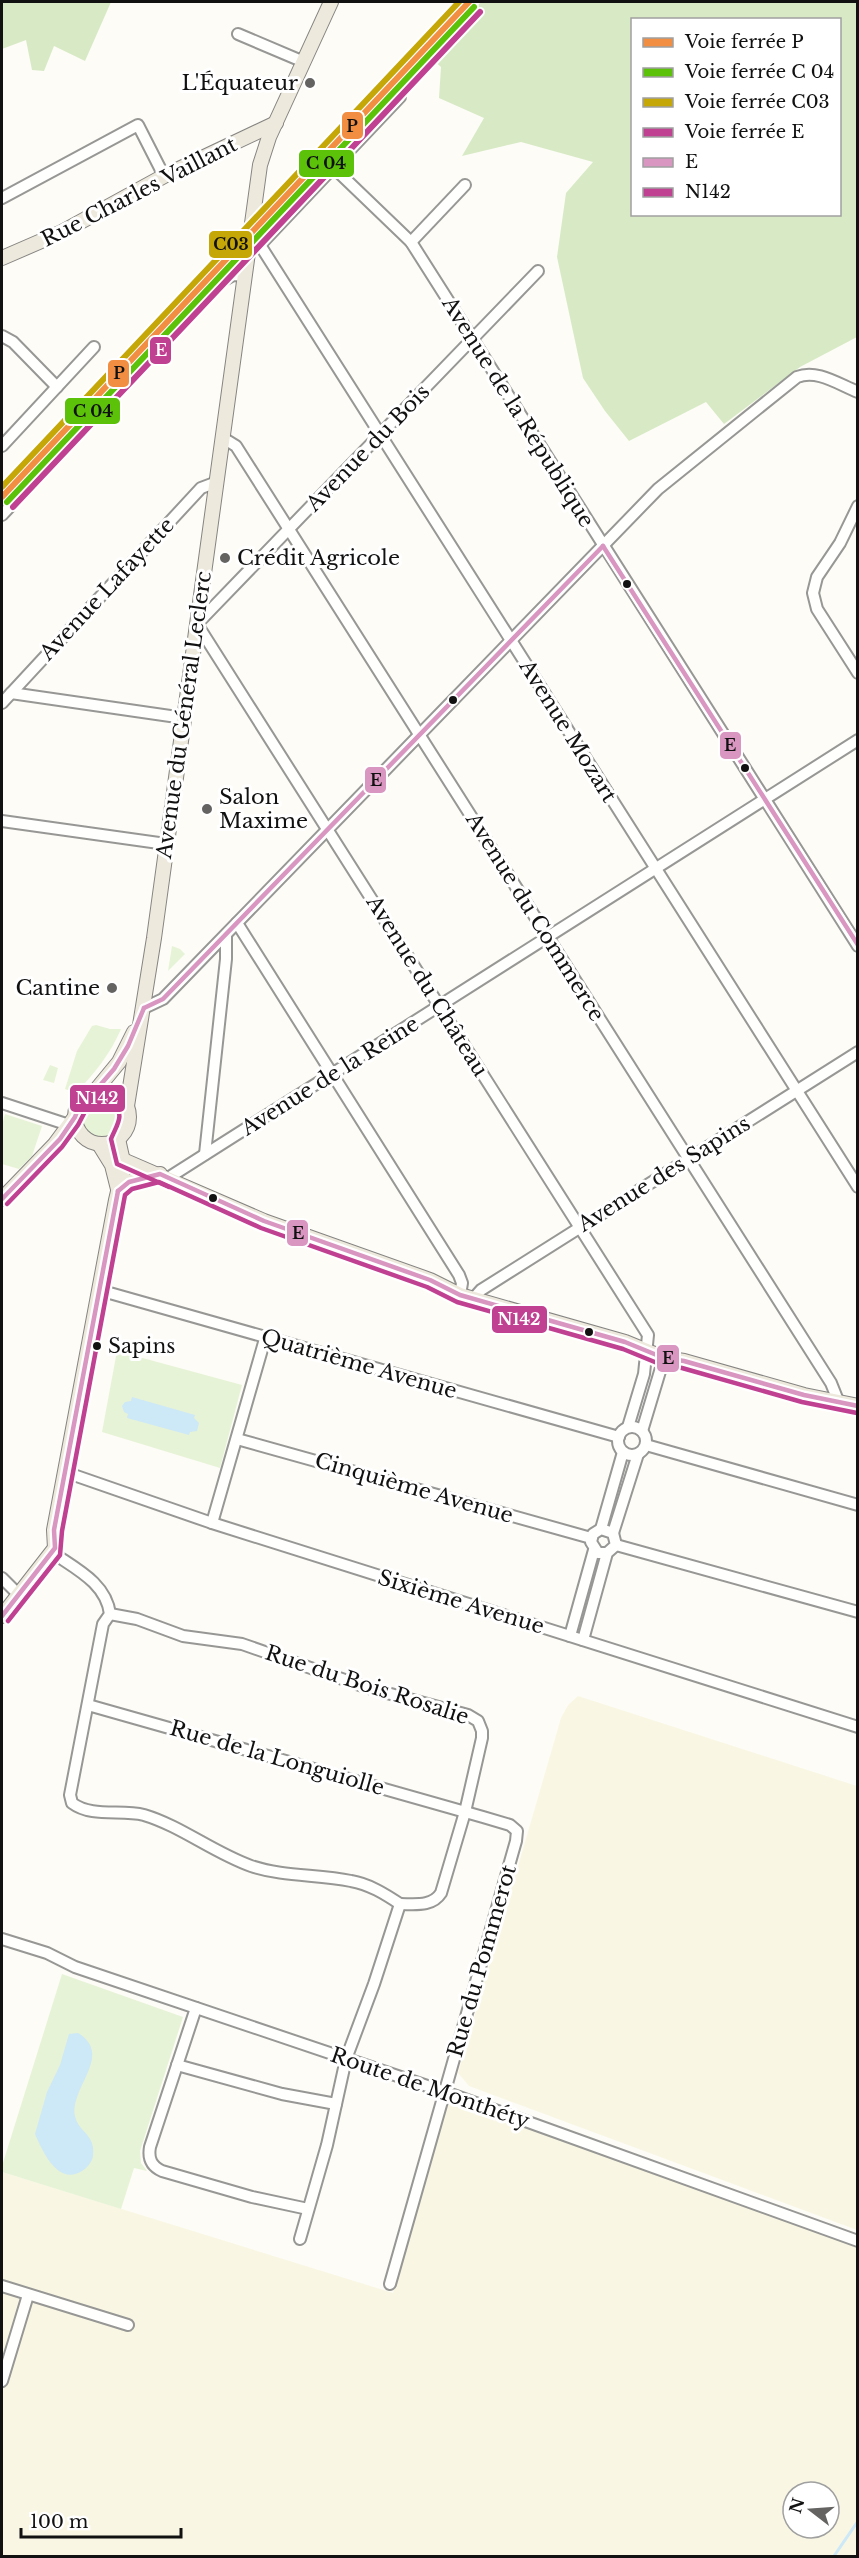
<svg xmlns="http://www.w3.org/2000/svg" width="859" height="2558" font-family="'Libre Baskerville',serif">
<style>
.farmland{fill:#f9f7e4;fill-rule:evenodd}
.green{fill:#e7f3d7}
.forest{fill:#d8eac5;fill-rule:evenodd}
.water{fill:#cde8f7}
.lines{fill:none;stroke-linecap:round;stroke-linejoin:round}
.stream{stroke:#cde8f7;stroke-width:3}
.minor-casing{stroke:#979795;stroke-width:14}
.major-casing{stroke:#858482;stroke-width:16}
.minor{stroke:#fffffe;stroke-width:10}
.major{stroke:#ede9dc;stroke-width:14}
.bus-1-casing{stroke:#fff;stroke-width:9}
.bus-2-casing{stroke:#fff;stroke-width:9}
.bus-1{stroke:#d896c1;stroke-width:4.5}
.bus-2{stroke:#c04191;stroke-width:4.5}
.rail-1-casing{stroke:#fff;stroke-width:10}
.rail-2-casing{stroke:#fff;stroke-width:10}
.rail-3-casing{stroke:#fff;stroke-width:10}
.rail-4-casing{stroke:#fff;stroke-width:10}
.rail-1{stroke:#f28e42;stroke-width:6}
.rail-2{stroke:#5bc109;stroke-width:6}
.rail-3{stroke:#c5a707;stroke-width:6}
.rail-4{stroke:#c04191;stroke-width:6}
.poi-dot{fill:#646362;stroke:#fff;stroke-width:2}
.bus-dot{fill:#111;stroke:#fff;stroke-width:2}
.labels{text-anchor:middle;stroke-width:6;stroke-linejoin:round;paint-order:stroke}
.bus-label{font-size:20px;fill:#111;stroke:#fff;text-anchor:start}
.poi-label{font-size:21px;fill:#111;stroke:#fff;text-anchor:end}
.street-label{font-size:21px;fill:#111;stroke:#fff}
.line-badge{stroke:#fff;stroke-width:2}
.badge-label{font-size:16px;text-anchor:middle;font-weight:bold;fill:#fff}
.pale-badge-label{font-size:16px;text-anchor:middle;font-weight:bold;fill:#111}
</style>
<rect width="100%" height="100%" fill="#fdfcf7"/>
<!-- farmland -->
<g class="farmland">
<polygon points="578,1696 857,1786 857,2230 469,2086 458,2073 561,1718 568,1705"/>
<path d="M449,2096l408,151v309h-855v-384l391,121zM793,2492h36v36h-36z"/>
</g>
<!-- green -->
<g class="green">
<polygon points="172,946 180,949 185,954 168,971"/>
<path d="M96,1025l14,4h11c-10,24 -27,45 -45,64l-11,-4 12,-38 15,-25z"/>
<polygon points="50,1065 58,1068 54,1083 43,1080"/>
<circle cx="102" cy="1117" r="22"/>
<polygon points="5,1114 42,1126 32,1156 19,1169 2,1164 2,1125"/>
<polygon points="117,1351 242,1385 220,1468 102,1432"/>
<polygon points="62,1974 183,2017 140,2151 141,2163 147,2171 134,2168 121,2209 2,2172 2,2166"/>
</g>
<!-- forest -->
<g class="forest">
<polygon points="2,2 111,2 85,61 54,46 44,71 32,70 26,40 2,49"/>
<path d="M481,2h376v335l-57,30 -76,57 -18,-22 -77,39 -24,-30 -22,-33 -26,-121 9,-64 27,-31 -72,-20 -59,14 22,-38 -45,-20 2,-31 -12,-11zM632,20h208v194h-208z"/>
</g>
<!-- water -->
<g class="water">
<polygon points="132,1397 195,1415 194,1418 199,1423 197,1431 190,1432 189,1435 127,1418 128,1414 124,1412 122,1406 125,1402 131,1401"/>
<path d="M78,2033c36,22 -8,54 -3,83 3,16 21,18 18,40 -1,6 -6,12 -11,15 -24,15 -39,-19 -47,-37l12,-42 13,-27 9,-31z"/>
</g>
<g class="lines">
<!-- stream -->
<polyline class="stream" points="834,2556 858,2521"/>
<!-- minor casing -->
<g class="minor-casing">
<g id="minor">
<polyline points="238,34 304,62"/>
<polyline points="333,167 411,242 858,946"/>
<polyline points="2,198 138,125 164,176"/>
<polyline points="411,242 465,185"/>
<polyline points="260,245 858,1187"/>
<polyline points="260,245 400,97"/>
<polyline points="538,271 197,624 648,1335 644,1374 628,1427"/>
<polyline points="2,336 13,342 57,387"/>
<polyline points="223,438 236,446 831,1383 839,1403"/>
<polyline points="2,446 94,347"/>
<polyline points="858,506 840,543 817,577 813,593 817,609 858,673"/>
<polyline points="2,515 222,281 233,275 245,276"/>
<polyline points="11,693 184,718"/>
<polyline points="2,703 201,488 217,482"/>
<polyline points="2,821 166,844"/>
<polyline points="237,923 459,1275 462,1283 460,1295"/>
<path d="M144,1008l19,-9 495,-510 139,-112c20,-8 41,7 61,15"/>
<polyline points="2,1103 69,1125"/>
<polyline points="205,1154 226,959 226,935"/>
<polyline points="168,1178 858,740"/>
<polyline points="99,1290 619,1437"/>
<polyline points="473,1299 481,1290 858,1052"/>
<circle cx="632" cy="1441" r="14"/>
<polyline points="642,1431 664,1358"/>
<polyline points="237,1439 591,1538"/>
<polyline points="646,1445 858,1505"/>
<polyline points="65,1472 212,1523 858,1727"/>
<polyline points="212,1523 265,1339"/>
<polyline points="601,1529 623,1452"/>
<polyline points="613,1533 638,1454"/>
<polyline points="616,1545 858,1612"/>
<path d="M53,1553c23,16 53,30 57,61l-7,10 -33,171 2,8c20,15 49,6 72,12 37,11 70,38 107,51 33,11 67,8 100,15 18,3 34,13 49,23l-26,80 -28,75 -19,86 -27,94"/>
<polyline points="2,1578 18,1594"/>
<path d="M110,1614l27,5 46,17 59,8 123,43 103,28 10,6 4,10v7l-17,74 -24,81c-9,14 -26,11 -41,11"/>
<polyline points="570,1636 594,1550"/>
<polyline points="583,1640 607,1553 616,1545 613,1533 601,1529 593,1534 591,1542 598,1553 607,1553"/>
<polyline points="88,1705 483,1817 510,1825 517,1831 516,1841 390,2284"/>
<polyline points="2,1939 47,1953 75,1967 445,2092 858,2241"/>
<path d="M196,2008l-46,139c-2,11 1,19 12,24l90,26 56,12"/>
<polyline points="177,2065 282,2094 336,2104"/>
<polyline points="2,2286 128,2325"/>
<polyline points="2,2381 28,2295"/>
</g>
</g>
<!-- major casing -->
<g class="major-casing">
<g id="major">
<polyline points="2,258 62,232 164,176 276,123"/>
<circle cx="102" cy="1117" r="27"/>
<polyline points="96,1090 119,1062 134,1032"/>
<polyline points="127,1106 154,938 260,165 269,137 331,2"/>
<polyline points="99,1144 112,1165 118,1189"/>
<polyline points="123,1160 264,1221 430,1280 460,1295 625,1342 664,1358 684,1361 804,1395 858,1406"/>
<polyline points="118,1191 129,1182 160,1174"/>
<polyline points="2,1199 55,1144 75,1117"/>
<polyline points="2,1616 55,1548 54,1530 116,1200 124,1166 118,1139"/>
</g>
</g>
<!-- minor -->
<use href="#minor" class="minor"/>
<!-- major -->
<use href="#major" class="major"/>
<!-- bus-1 casing -->
<g class="bus-1-casing">
<g id="bus-1">
<polyline points="603,546 858,945"/>
<polyline points="144,1008 163,999 603,546"/>
<polyline points="118,1191 129,1182 160,1174 264,1221 430,1280 460,1295 625,1342 664,1358 684,1361 804,1395 858,1406"/>
<polyline points="2,1199 60,1139 75,1117 82,1099 96,1090 114,1069 128,1046 144,1008"/>
<polyline points="2,1616 55,1548 54,1530 118,1191"/>
</g>
</g>
<!-- bus-2 casing -->
<g class="bus-2-casing">
<g id="bus-2">
<path d="M7,1204l55,-57 16,-22 12,-23 10,-5 12,4c14,14 5,23 -1,38l6,25 52,23"/>
<polyline points="8,1621 60,1555 62,1531 125,1195 132,1189 159,1182 261,1228 427,1287 457,1302 623,1349 662,1365 682,1368 802,1402 857,1413"/>
</g>
</g>
<!-- bus-1 -->
<use href="#bus-1" class="bus-1"/>
<!-- bus-2 -->
<use href="#bus-2" class="bus-2"/>
<!-- rail-1 casing -->
<g class="rail-1-casing">
<polyline id="rail-1" points="2,497 469,2"/>
</g>
<!-- rail-2 casing -->
<g class="rail-2-casing">
<polyline id="rail-2" points="7,502 474,7"/>
</g>
<!-- rail-3 casing -->
<g class="rail-3-casing">
<polyline id="rail-3" points="2,487 459,2"/>
</g>
<!-- rail-4 casing -->
<g class="rail-4-casing">
<polyline id="rail-4" points="13,507 480,12"/>
</g>
<!-- rail-1 -->
<use href="#rail-1" class="rail-1"/>
<!-- rail-2 -->
<use href="#rail-2" class="rail-2"/>
<!-- rail-3 -->
<use href="#rail-3" class="rail-3"/>
<!-- rail-4 -->
<use href="#rail-4" class="rail-4"/>
</g>
<!-- markers -->
<g class="poi-dot">
<circle cx="310" cy="83" r="6"/>
<circle cx="225" cy="558" r="6"/>
<circle cx="207" cy="809" r="6"/>
<circle cx="112" cy="988" r="6"/>
</g>
<g class="bus-dot">
<circle cx="627" cy="584" r="5"/>
<circle cx="453" cy="700" r="5"/>
<circle cx="745" cy="768" r="5"/>
<circle cx="213" cy="1198" r="5"/>
<circle cx="589" cy="1332" r="5"/>
<circle cx="97" cy="1346" r="5"/>
</g>
<g class="labels">
<!-- bus labels -->
<g class="bus-label">
<text x="108" y="1353">Sapins</text>
</g>
<!-- poi labels -->
<g class="poi-label">
<text x="298" y="90">L'Équateur</text>
<text x="237" y="565" text-anchor="start">Crédit Agricole</text>
<text x="219" y="804" text-anchor="start">Salon<tspan x="219" dy="24">Maxime</tspan></text>
<text x="100" y="995">Cantine</text>
</g>
<!-- street labels -->
<g class="street-label">
<text transform="translate(139 192) rotate(-27)" y="7">Rue Charles Vaillant</text>
<text transform="translate(518 412) rotate(58)" y="7">Avenue de la République</text>
<text transform="translate(368 448) rotate(-46)" y="7">Avenue du Bois</text>
<text transform="translate(107 589) rotate(-47)" y="7">Avenue Lafayette</text>
<text transform="translate(184 715) rotate(-82)" y="7">Avenue du Général Leclerc</text>
<text transform="translate(568 731) rotate(58)" y="7">Avenue Mozart</text>
<text transform="translate(535 917) rotate(58)" y="7">Avenue du Commerce</text>
<text transform="translate(427 986) rotate(58)" y="7">Avenue du Château</text>
<text transform="translate(330 1076) rotate(-32)" y="7">Avenue de la Reine</text>
<text transform="translate(664 1174) rotate(-32)" y="7">Avenue des Sapins</text>
<text transform="translate(359 1364) rotate(16)" y="7">Quatrième Avenue</text>
<text transform="translate(414 1488) rotate(16)" y="7">Cinquième Avenue</text>
<text transform="translate(461 1602) rotate(17)" y="7">Sixième Avenue</text>
<text transform="translate(367 1685) rotate(18)" y="7">Rue du Bois Rosalie</text>
<text transform="translate(277 1758) rotate(16)" y="7">Rue de la Longuiolle</text>
<text transform="translate(482 1961) rotate(-74)" y="7">Rue du Pommerot</text>
<text transform="translate(430 2088) rotate(19)" y="7">Route de Monthéty</text>
</g>
</g>
<g class="line-badge">
<rect x="341" y="111" width="23" height="29" rx="6" fill="#f28e42"/>
<rect x="298" y="149" width="57" height="29" rx="6" fill="#5bc109"/>
<rect x="208" y="230" width="45" height="29" rx="6" fill="#c5a707"/>
<rect x="149" y="336" width="23" height="29" rx="6" fill="#c04191"/>
<rect x="107" y="359" width="23" height="29" rx="6" fill="#f28e42"/>
<rect x="64" y="397" width="57" height="28" rx="6" fill="#5bc109"/>
<rect x="719" y="731" width="23" height="29" rx="6" fill="#d896c1"/>
<rect x="364" y="766" width="23" height="28" rx="6" fill="#d896c1"/>
<rect x="69" y="1084" width="57" height="29" rx="6" fill="#c04191"/>
<rect x="286" y="1219" width="23" height="28" rx="6" fill="#d896c1"/>
<rect x="491" y="1305" width="57" height="29" rx="6" fill="#c04191"/>
<rect x="656" y="1344" width="24" height="29" rx="6" fill="#d896c1"/>
</g>
<g class="badge-label">
<text x="161" y="356">E</text>
<text x="97" y="1104">N142</text>
<text x="519" y="1325">N142</text>
</g>
<g class="pale-badge-label">
<text x="352" y="132">P</text>
<text x="326" y="169">C 04</text>
<text x="231" y="250">C03</text>
<text x="119" y="379">P</text>
<text x="93" y="417">C 04</text>
<text x="730" y="751">E</text>
<text x="376" y="786">E</text>
<text x="298" y="1239">E</text>
<text x="668" y="1364">E</text>
</g>
<!-- border -->
<rect width="859" height="2558" fill="none" stroke="#111111" stroke-width="6"/>
<!-- legend -->
<rect x="631" y="18" width="210" height="198" fill="#ffffff" stroke="#a0a0a0" stroke-width="1.5"/>
<rect x="643" y="38" width="30" height="9" fill="#f28e42" stroke="#a0a0a0" stroke-width="1.5"/>
<text x="685" y="48" font-size="18" fill="#111111">Voie ferrée P</text>
<rect x="643" y="68" width="30" height="9" fill="#5bc109" stroke="#a0a0a0" stroke-width="1.5"/>
<text x="685" y="78" font-size="18" fill="#111111">Voie ferrée C 04</text>
<rect x="643" y="98" width="30" height="9" fill="#c5a707" stroke="#a0a0a0" stroke-width="1.5"/>
<text x="685" y="108" font-size="18" fill="#111111">Voie ferrée C03</text>
<rect x="643" y="128" width="30" height="9" fill="#c04191" stroke="#a0a0a0" stroke-width="1.5"/>
<text x="685" y="138" font-size="18" fill="#111111">Voie ferrée E</text>
<rect x="643" y="158" width="30" height="9" fill="#d896c1" stroke="#a0a0a0" stroke-width="1.5"/>
<text x="685" y="168" font-size="18" fill="#111111">E</text>
<rect x="643" y="188" width="30" height="9" fill="#c04191" stroke="#a0a0a0" stroke-width="1.5"/>
<text x="685" y="198" font-size="18" fill="#111111">N142</text>
<!-- north arrow -->
<g transform="translate(811 2510) rotate(287)"><circle r="28" fill="#ffffff" stroke="#a0a0a0" stroke-width="1.5"/>
<path d="M0-4.5L10 22L0 15L-10 22Z" fill="#646362"/>
<text y="-9" font-size="16" font-weight="bold" text-anchor="middle" fill="#111111">N</text>
</g>
<!-- scale -->
<path d="M21 2528v9h160v-9" fill="none" stroke="#111111" stroke-width="3"/>
<text x="30" y="2528" font-size="18" fill="#111111" stroke="#ffffff" stroke-width="4.5" paint-order="stroke">100 m</text>
</svg>
